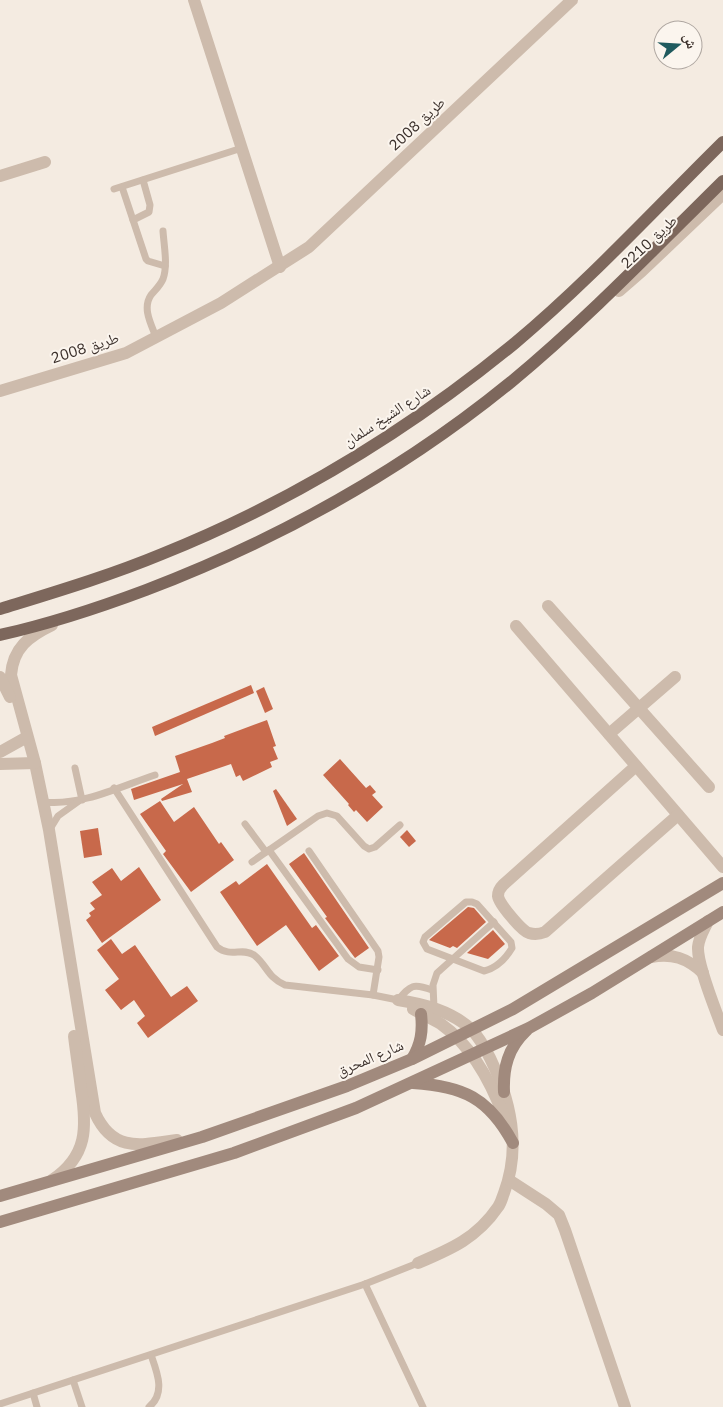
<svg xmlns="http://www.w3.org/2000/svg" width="723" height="1407" font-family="'IBM Plex Sans','Noto Naskh Arabic',sans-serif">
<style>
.building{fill:#c8694b}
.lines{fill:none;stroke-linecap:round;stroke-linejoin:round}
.lane{stroke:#cdbbac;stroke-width:7}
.street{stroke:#cdbbac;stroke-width:12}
.secondary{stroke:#a18a7d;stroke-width:12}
.primary{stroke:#7d675c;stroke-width:12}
.labels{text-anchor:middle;stroke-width:4;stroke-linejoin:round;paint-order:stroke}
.street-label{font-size:15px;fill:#3b302b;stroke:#fbf5ee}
</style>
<rect width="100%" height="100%" fill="#f4ebe1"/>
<!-- building -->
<g class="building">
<polygon points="251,685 254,693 155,736 152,727"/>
<polygon points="264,687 273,709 265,713 256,691"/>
<polygon points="267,720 276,746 273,747 278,759 270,762 272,767 243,781 240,775 236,777 231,764 187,779 192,792 162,801 161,799 183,784 134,800 131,789 180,772 175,756 212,743 225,738 224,736"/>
<polygon points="340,759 366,788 370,785 376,792 372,795 383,807 367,822 356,810 354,812 348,805 349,804 323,775"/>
<polygon points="276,789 297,819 287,826 273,791"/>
<polygon points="160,801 174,822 194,807 219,844 221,842 234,860 191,892 163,854 166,851 140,814"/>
<polygon points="98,828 102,855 84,858 80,831"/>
<polygon points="407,830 416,841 409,847 400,837"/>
<polygon points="304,853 369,948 355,958 325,918 327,917 289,864"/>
<polygon points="267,864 312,928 316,925 339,956 319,971 286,925 257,946 220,892 236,881 239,885"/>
<polygon points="139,867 161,900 102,943 86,920 91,916 89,913 95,909 90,903 102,895 92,882 112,868 121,881"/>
<polygon points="468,907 474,908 486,922 457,948 453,946 450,948 429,940"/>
<polygon points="493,930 505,944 488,959 467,953"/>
<polygon points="111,939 122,954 135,945 171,997 187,986 198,1001 148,1038 137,1023 145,1016 134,1000 121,1010 105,990 119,979 97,950"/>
</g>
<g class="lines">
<!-- lane -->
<g class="lane">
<polyline points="122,187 146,259 148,261 165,266"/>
<polyline points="114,189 242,148"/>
<polyline points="133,220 149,212 150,205 143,180"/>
<path d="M156,337c-5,-13 -14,-29 -5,-42 4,-5 9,-9 12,-16 5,-14 1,-33 0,-48"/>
<polyline points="75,768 82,800"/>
<path d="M114,788l103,159c14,11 25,0 37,8 13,10 13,22 31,30l88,10 25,5c13,-15 15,-17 34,-10"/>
<path d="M44,802c38,4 75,-15 111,-27"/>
<polyline points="245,824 266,852"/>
<polyline points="50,829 58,816 79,801"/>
<polyline points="269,850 348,959 359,967 378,970"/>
<polyline points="309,851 378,951 379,957 373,995"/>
<polyline points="252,862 318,816 327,813 337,816 364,846 369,849 375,847 400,825"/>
<path d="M466,902h6l5,2 34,38 1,6c-6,10 -16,20 -28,23l-57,-22 -4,-7 2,-5z"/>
<polyline points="434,1008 433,985 437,973 494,922"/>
<polyline points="365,1284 423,1407"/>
<polyline points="73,1380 82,1407"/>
<polyline points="33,1393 37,1407"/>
<polyline points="0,1404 365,1284 418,1263"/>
<path d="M149,1407c17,-14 8,-35 2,-52"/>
</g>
<!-- street -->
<g class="street">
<polyline points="194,0 280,267"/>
<polyline points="0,176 45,162"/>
<polyline points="619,291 642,271 723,194"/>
<polyline points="0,391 126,353 221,303 309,247 572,0"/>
<polyline points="548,606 709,787"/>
<path d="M52,625c-23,11 -39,23 -41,50l24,88 14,67 46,283c18,40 46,32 82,27"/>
<polyline points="516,626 723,867"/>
<polyline points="0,677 10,697"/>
<polyline points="609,734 675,677"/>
<polyline points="0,752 27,737"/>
<polyline points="0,764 35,763"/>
<path d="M636,766l-133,119c-3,3 -5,6 -5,11 1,8 24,35 31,37 6,2 11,1 16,-1l133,-117"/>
<path d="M708,921c-4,9 -9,16 -10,26 -1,18 18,64 25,83"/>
<path d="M651,957c21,-4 36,1 52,16"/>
<path d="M398,1000c26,4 53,11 73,29 8,8 14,19 19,29 21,42 31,90 14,135 -2,5 -3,10 -6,14 -21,31 -47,42 -80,56"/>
<path d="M413,1009c9,5 19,10 28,15 31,22 50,58 63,93"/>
<path d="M52,1180c36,-24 35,-53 29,-91 -2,-18 -5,-36 -7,-53"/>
<polyline points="509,1180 546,1204 559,1215 565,1230 625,1407"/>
</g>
<!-- secondary -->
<g class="secondary">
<path d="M412,1059c9,-15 11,-28 9,-45"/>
<path d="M413,1083c50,3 76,15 100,60"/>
<path d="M504,1092c-1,-24 4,-44 22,-61"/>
<polyline points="0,1196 202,1137 347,1086 412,1059 513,1009 723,883"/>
<polyline points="0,1222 234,1153 356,1108 529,1028 592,993 723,912"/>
</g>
<!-- primary -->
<g class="primary">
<path d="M0,609c55,-17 109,-33 162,-55 127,-51 247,-124 353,-211 74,-62 140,-134 208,-201"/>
<path d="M0,635c49,-11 98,-27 146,-45 131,-50 256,-119 365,-208 75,-62 143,-133 212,-201"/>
</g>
</g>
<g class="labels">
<!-- street labels -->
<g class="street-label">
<text transform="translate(417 124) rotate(-43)" y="5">طريق 2008</text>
<text transform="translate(649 242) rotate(-43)" y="5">طريق 2210</text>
<text transform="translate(85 348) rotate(-18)" y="5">طريق 2008</text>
<text transform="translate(387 416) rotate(-33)" y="5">شارع الشيخ سلمان</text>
<text transform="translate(370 1058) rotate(-23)" y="5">شارع المحرق</text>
</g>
</g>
<!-- north arrow -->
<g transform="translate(678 45) rotate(72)"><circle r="24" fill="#fbf5ee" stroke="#aea6a0"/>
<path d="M0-4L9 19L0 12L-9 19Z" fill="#1f5a5e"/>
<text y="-8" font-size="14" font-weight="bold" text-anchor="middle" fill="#3b302b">ش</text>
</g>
</svg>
